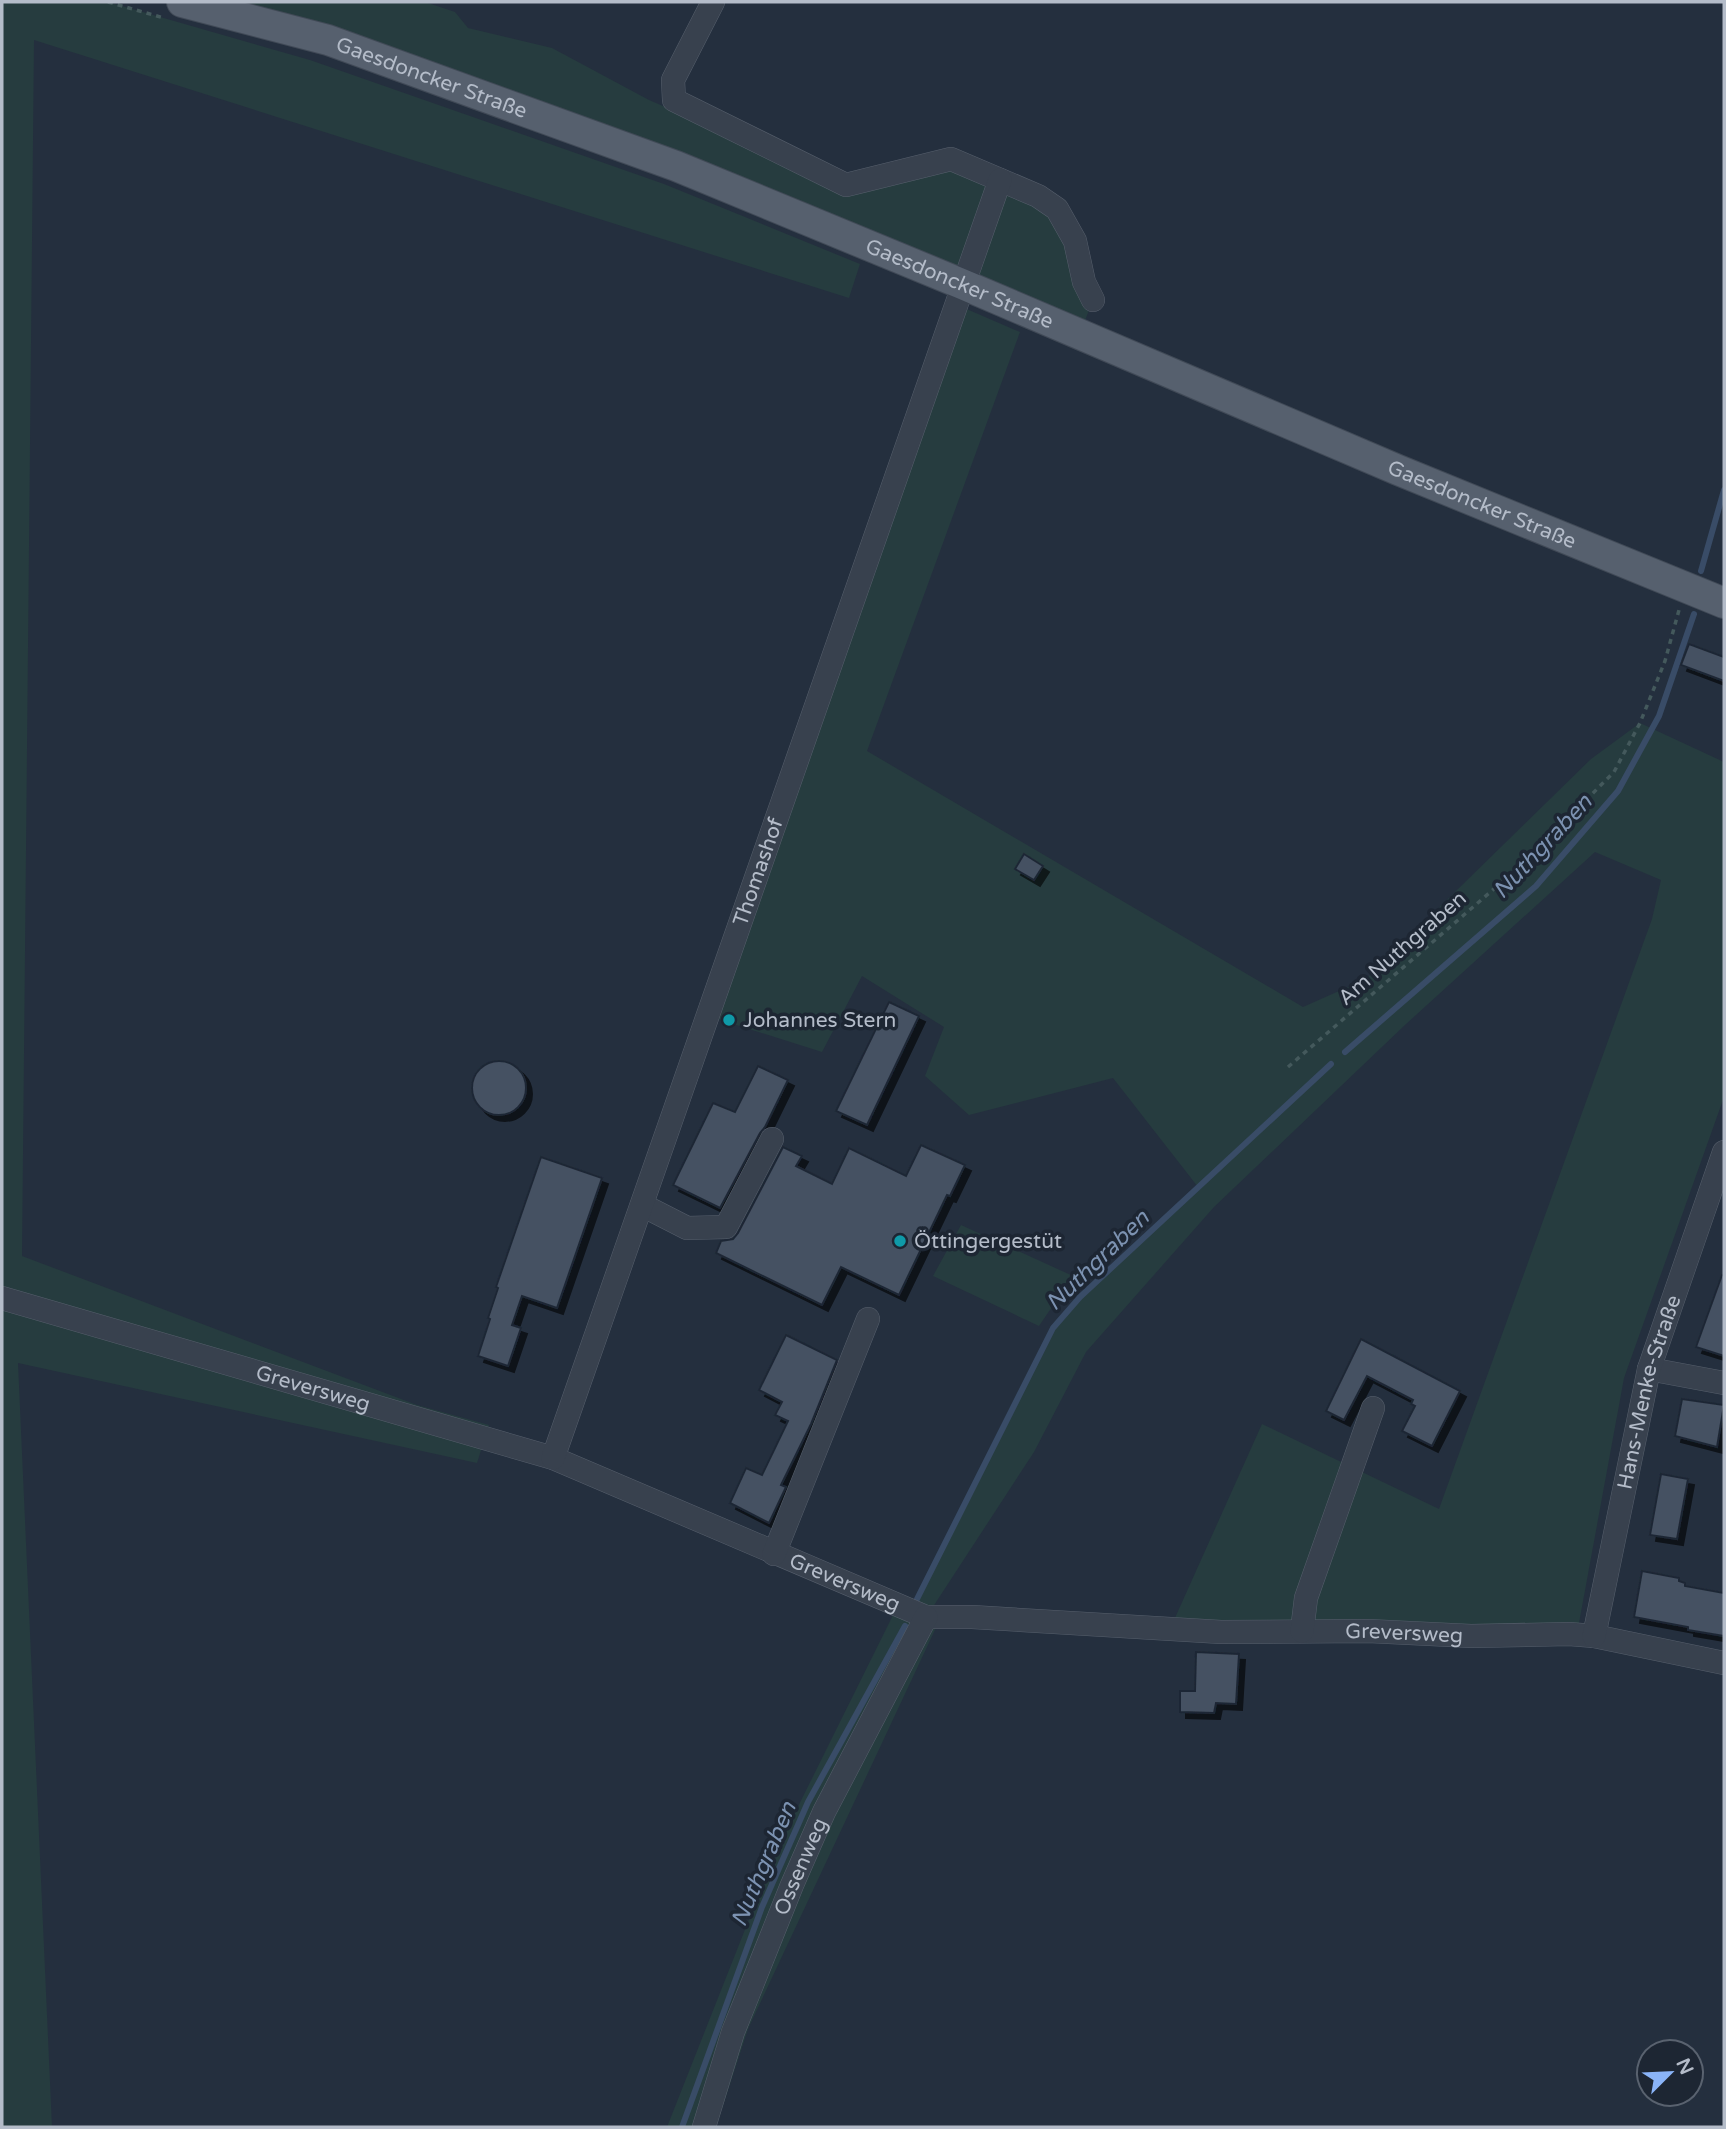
<svg xmlns="http://www.w3.org/2000/svg" width="1726" height="2129" font-family="'Varela Round',sans-serif">
<style>
.green{fill:#263c3f}
.lines{fill:none;stroke-linecap:round;stroke-linejoin:round}
.stream{stroke:#394c67;stroke-width:6}
.building{fill:#455162;stroke:#1f2835;stroke-width:2;filter:url(#shadow)}
.minor-casing{stroke:#565f6c;stroke-width:24}
.major-casing{stroke:#414a57;stroke-width:32}
.path{stroke:#44595c;stroke-width:3.5;stroke-dasharray:5 5;stroke-linecap:butt}
.minor{stroke:#38414e;stroke-width:23}
.major{stroke:#56606e;stroke-width:30}
.culture-dot{fill:#0f9aa8;stroke:#1d2633;stroke-width:2.5}
.labels{text-anchor:middle;stroke-width:7;stroke-linejoin:round;paint-order:stroke}
.street-label{font-size:21px;fill:#b4bcc9;stroke:#1d2633}
.poi-label{font-size:21px;fill:#b4bcc9;stroke:#1d2633;text-anchor:start}
.water-label{font-size:23px;font-style:italic;fill:#7c92b1;stroke:#1d2633}
</style>
<defs>
<filter id="shadow"><feDropShadow dx="6" dy="6" stdDeviation="0" flood-color="#0009"/></filter>
</defs>
<rect width="100%" height="100%" fill="#242f3e"/>
<!-- green -->
<g class="green">
<polygon points="2,2 108,2 310,60 664,184 860,264 849,298 34,40 22,1256 417,1405 489,1425 477,1463 18,1363 52,2127 2,2127"/>
<polygon points="223,2 425,2 455,12 468,28 552,48 649,100 846,185 951,159 1038,196 1093,300 1084,323 577,114"/>
<polygon points="955,304 1020,332 867,751 1303,1007 1366,979 1591,759 1640,723 1724,762 1724,1097 1624,1378 1577,1634 1170,1629 1262,1424 1439,1509 1652,919 1661,880 1595,852 1405,1025 1214,1207 1086,1352 1034,1452 927,1616 941,1617 748,2029 716,2127 667,2127 776,1851 898,1605 912,1611 1053,1328 1080,1297 1198,1187 1113,1078 969,1115 925,1076 944,1027 862,976 822,1052 708,1016"/>
<polygon points="961,1225 1073,1276 1039,1326 933,1276"/>
</g>
<g class="lines">
<!-- stream -->
<g class="stream">
<polyline points="1701,571 1724,490"/>
<polyline points="1345,1052 1536,886 1618,791 1659,716 1694,614"/>
<polyline points="914,1605 1053,1328 1080,1297 1331,1064"/>
<polyline points="682,2127 762,1907 808,1802 905,1626"/>
</g>
</g>
<!-- building -->
<g class="building">
<polygon points="1689,644 1724,657 1724,681 1681,665"/>
<polygon points="1024,854 1043,866 1034,880 1015,869"/>
<polygon points="889,1002 919,1016 867,1125 836,1111"/>
<circle cx="499" cy="1088" r="27"/>
<polygon points="758,1066 788,1080 765,1127 760,1133 720,1208 673,1185 713,1103 735,1112"/>
<polygon points="921,1145 965,1165 950,1196 947,1195 899,1295 841,1267 822,1305 716,1253 721,1241 733,1239 738,1233 783,1147 802,1156 796,1166 832,1184 849,1148 906,1176"/>
<polygon points="541,1157 602,1178 557,1308 522,1296 512,1325 521,1328 508,1366 478,1356 490,1319 488,1318 498,1288 496,1287"/>
<polygon points="1722,1275 1724,1275 1724,1356 1696,1347"/>
<polygon points="786,1335 837,1360 811,1424 781,1485 786,1487 769,1523 730,1503 746,1468 762,1475 788,1421 775,1415 782,1402 759,1390"/>
<polygon points="1361,1339 1460,1391 1432,1446 1402,1431 1415,1406 1411,1404 1413,1400 1367,1376 1344,1420 1326,1411"/>
<polygon points="1682,1399 1724,1405 1717,1447 1675,1436"/>
<polygon points="1661,1474 1688,1479 1677,1539 1650,1535"/>
<polygon points="1642,1571 1679,1578 1679,1581 1685,1583 1685,1586 1724,1593 1724,1636 1688,1630 1688,1627 1634,1617"/>
<polygon points="1196,1652 1239,1654 1236,1704 1216,1703 1214,1713 1180,1712 1180,1691 1195,1691"/>
</g>
<g class="lines">
<!-- minor casing -->
<g class="minor-casing">
<g id="minor">
<polyline points="713,2 673,80 674,100 846,185 951,159 1038,196 1057,209 1075,241 1084,282 1093,300"/>
<polyline points="642,1205 687,1228 726,1227 772,1139"/>
<path id="s1" d="M2,1298l551,160 373,159h46l249,15 147,-1 103,5 98,-2 25,2 130,27"/>
<polyline points="1649,1369 1724,1383"/>
<path id="s2" d="M553,1458l447,-1278"/>
<polyline points="774,1554 868,1319"/>
<polyline points="1302,1631 1306,1598 1373,1408"/>
<path id="s3" d="M1594,1636l55,-267 75,-217"/>
<path id="s4" d="M704,2127l29,-95 59,-147 32,-73 102,-195"/>
</g>
</g>
<!-- major casing -->
<g class="major-casing">
<g id="major">
<path id="s5" d="M182,2l146,38 348,126 286,118 436,186 326,133"/>
</g>
</g>
<!-- path -->
<g class="path">
<polyline points="108,2 164,18"/>
<polyline points="1288,1067 1517,869 1614,772 1640,723 1665,661 1679,610"/>
</g>
<!-- minor -->
<use href="#minor" class="minor"/>
<!-- major -->
<use href="#major" class="major"/>
</g>
<!-- markers -->
<g class="culture-dot">
<circle cx="729" cy="1020" r="7"/>
<circle cx="900" cy="1241" r="7"/>
</g>
<g class="labels">
<!-- street labels -->
<g class="street-label">
<text dy="7" stroke="none"><textPath href="#s5" startOffset="261">Gaesdoncker Straße</textPath></text>
<text dy="7" stroke="none"><textPath href="#s5" startOffset="828">Gaesdoncker Straße</textPath></text>
<text dy="7" stroke="none"><textPath href="#s5" startOffset="1395">Gaesdoncker Straße</textPath></text>
<text dy="7" stroke="none"><textPath href="#s2" startOffset="621">Thomashof</textPath></text>
<text transform="translate(1402 948) rotate(-41)" y="7">Am Nuthgraben</text>
<text dy="7" stroke="none"><textPath href="#s1" startOffset="324">Greversweg</textPath></text>
<text dy="7" stroke="none"><textPath href="#s3" startOffset="250">Hans-Menke-Straße</textPath></text>
<text dy="7" stroke="none"><textPath href="#s1" startOffset="891">Greversweg</textPath></text>
<text dy="7" stroke="none"><textPath href="#s1" startOffset="1458">Greversweg</textPath></text>
<text dy="7" stroke="none"><textPath href="#s4" startOffset="278">Ossenweg</textPath></text>
</g>
<!-- poi labels -->
<g class="poi-label">
<text x="743" y="1027">Johannes Stern</text>
<text x="914" y="1248">Öttingergestüt</text>
</g>
<!-- water labels -->
<g class="water-label">
<text transform="translate(1542 846) rotate(-47)" y="8">Nuthgraben</text>
<text transform="translate(1097 1260) rotate(-44)" y="8">Nuthgraben</text>
<text transform="translate(763 1864) rotate(-67)" y="8">Nuthgraben</text>
</g>
</g>
<!-- border -->
<rect width="1726" height="2129" fill="none" stroke="#b4bcc9" stroke-width="7"/>
<!-- north arrow -->
<g transform="translate(1670 2073) rotate(66)"><circle r="33" fill="#1d2633" stroke="#59626f" stroke-width="2"/>
<path d="M0-5L12 26L0 18L-12 26Z" fill="#8ab4f8"/>
<text y="-10" font-size="19" font-weight="bold" text-anchor="middle" fill="#b4bcc9">N</text>
</g>
</svg>
